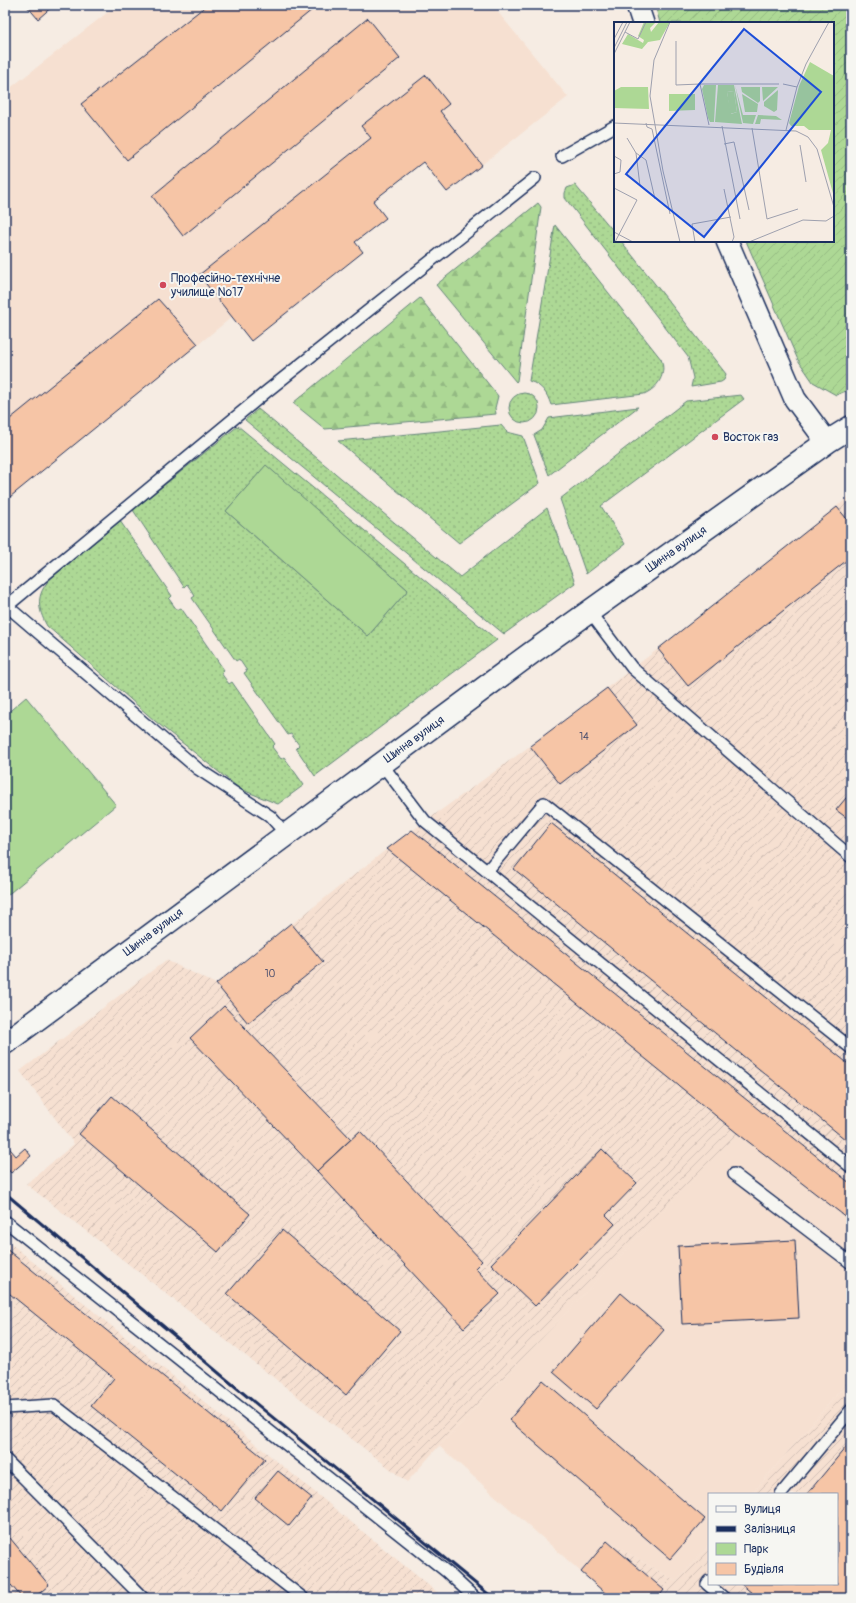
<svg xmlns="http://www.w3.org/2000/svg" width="856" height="1603" font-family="Pangolin,sans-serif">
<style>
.built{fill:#f6e0d1}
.industrial{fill:url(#industrial-furrows)}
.grass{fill:url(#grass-dots);stroke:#64847a;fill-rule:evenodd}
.forest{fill:url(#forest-firs);stroke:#64847a}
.park{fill:#add895;stroke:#64847a}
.garden{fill:url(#garden-furrows);stroke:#64847a}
.building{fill:#f6c5a6;stroke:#1b2f5e}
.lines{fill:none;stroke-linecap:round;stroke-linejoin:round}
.lane-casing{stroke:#1b2f5e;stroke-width:14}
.street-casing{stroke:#1b2f5e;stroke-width:24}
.secondary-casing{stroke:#1b2f5e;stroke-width:25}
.lane{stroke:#f6f6f2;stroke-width:11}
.street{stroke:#f6f6f2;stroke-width:21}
.secondary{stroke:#f6f6f2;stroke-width:22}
.rail{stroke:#1b2f5e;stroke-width:3}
.poi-dot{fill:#d1495b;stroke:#f6f6f2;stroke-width:1.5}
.labels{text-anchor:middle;stroke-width:4;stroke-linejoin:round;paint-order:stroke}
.number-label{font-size:10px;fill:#525470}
.poi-label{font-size:12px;fill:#1b2f5e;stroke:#f6f6f2;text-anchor:start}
.street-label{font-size:12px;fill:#1b2f5e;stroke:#f6f6f2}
.inset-road{fill:none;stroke:#9ea0ae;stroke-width:1}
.view{fill:#1d4ed8;fill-opacity:0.15;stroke:#1d4ed8;stroke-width:2}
.inset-edge{fill:none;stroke:#1b2f5e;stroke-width:2}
</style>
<defs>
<pattern id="industrial-furrows" width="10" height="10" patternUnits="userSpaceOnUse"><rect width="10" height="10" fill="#f6e0d1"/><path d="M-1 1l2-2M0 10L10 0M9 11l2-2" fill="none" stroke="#d2c0b6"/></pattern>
<pattern id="grass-dots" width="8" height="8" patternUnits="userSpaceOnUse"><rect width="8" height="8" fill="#add895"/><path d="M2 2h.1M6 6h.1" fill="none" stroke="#94ba83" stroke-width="1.8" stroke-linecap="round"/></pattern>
<pattern id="forest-firs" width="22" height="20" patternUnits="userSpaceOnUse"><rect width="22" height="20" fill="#add895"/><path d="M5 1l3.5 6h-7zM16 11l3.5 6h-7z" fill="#94ba83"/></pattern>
<pattern id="garden-furrows" width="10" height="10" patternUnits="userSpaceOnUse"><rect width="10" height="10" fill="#add895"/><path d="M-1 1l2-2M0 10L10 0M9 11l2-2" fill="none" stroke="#94ba83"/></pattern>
</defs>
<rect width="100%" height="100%" fill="#f6ece3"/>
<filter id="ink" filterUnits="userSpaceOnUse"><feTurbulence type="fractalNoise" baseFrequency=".025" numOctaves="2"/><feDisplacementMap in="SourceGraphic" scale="8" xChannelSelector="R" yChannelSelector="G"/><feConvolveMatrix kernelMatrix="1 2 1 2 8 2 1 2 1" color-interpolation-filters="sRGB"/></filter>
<g filter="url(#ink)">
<!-- built -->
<g class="built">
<polygon points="117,5 492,5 568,97 447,192 423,162 373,201 386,218 355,242 251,341 232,317 5,501 5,92"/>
<polygon points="737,1133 851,1221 851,1378 752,1494 709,1494 709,1545 677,1582 607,1541 581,1572 439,1446"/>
</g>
<!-- industrial -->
<g class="industrial">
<polygon points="851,495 851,1221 737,1134 439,1446 407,1482 26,1184 74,1144 20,1071 166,960 216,984 387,849 530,746 658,649"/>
<polygon points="5,1239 444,1598 5,1598"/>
<polygon points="851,1378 851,1598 611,1598 581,1572 607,1541 677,1582 709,1545 709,1584 837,1584 837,1494 752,1494"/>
</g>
<!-- grass -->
<g class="grass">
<polygon points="575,185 615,233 615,241 621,241 726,374 724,380 721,382 691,387 693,378 688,357 565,198 565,193 567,188"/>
<path d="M555,225l106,134c6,15 -3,29 -17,35l-93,11c-4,-12 -9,-20 -22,-24z"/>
<circle cx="524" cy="408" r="15"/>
<polygon points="741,395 744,399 601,506 625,544 586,574 560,499 686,401"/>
<polygon points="638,407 549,475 534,435 542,430 549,418"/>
<polygon points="258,409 460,577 547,508 575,583 504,634 245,420"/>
<polygon points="501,425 507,432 523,436 540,483 459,543 338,441"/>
<path d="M238,426l259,214 -182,136 -19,-28 3,-3 -8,-11 -3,1 -44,-62 3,-2 -8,-12 -3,2 -44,-63 3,-2 -8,-12 -3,3 -51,-77zM266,466l142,124 -40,46 -142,-125z"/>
<path d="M120,521l52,75 -3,3 8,11 4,-2 43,62 -3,3 8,11 3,-2 43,62 -3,3 9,12 3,-2 20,28 -26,19 -38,-15 -85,-68 -108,-95c-10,-18 -11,-31 3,-47z"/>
</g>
<!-- forest -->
<g class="forest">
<polygon points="538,203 541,207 517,381 516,382 436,285"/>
<polygon points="420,298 498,396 495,408 496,414 325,429 293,403"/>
</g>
<!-- park -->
<g class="park">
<polygon points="266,465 408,590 368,636 226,511"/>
<polygon points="26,697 116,805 5,897 5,715"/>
</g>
<!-- garden -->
<polygon class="garden" points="655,5 851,5 851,389 836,395 813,382 798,360 746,241 833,241 833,23 660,23"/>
<!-- building -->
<g class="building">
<polygon points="26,5 54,5 38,19"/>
<polygon points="207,5 318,5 127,160 81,104"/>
<polygon points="368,18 400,58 183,236 152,196"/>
<polygon points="426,75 449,104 440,111 482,165 447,192 423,162 373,201 386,218 355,242 363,252 251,341 199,275 371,138 361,126"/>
<polygon points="158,299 198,344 5,501 5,423"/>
<polygon points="837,507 851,524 851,557 688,686 658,649"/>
<polygon points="607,688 637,725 560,784 530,746"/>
<polygon points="851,792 851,821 836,810"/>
<polygon points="551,823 851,1066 851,1144 514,869"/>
<polygon points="412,830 851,1184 851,1221 737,1133 387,849"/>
<polygon points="291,923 323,962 248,1023 216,984"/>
<polygon points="224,1006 351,1139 317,1171 190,1038"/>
<polygon points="112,1096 250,1214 218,1252 79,1134"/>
<polygon points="360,1131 482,1261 475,1268 500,1294 464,1328 317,1171"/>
<polygon points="5,1143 16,1156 25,1148 31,1156 11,1173 5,1166"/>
<polygon points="602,1149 637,1183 606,1215 615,1224 535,1306 491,1264"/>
<polygon points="282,1230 400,1331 346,1395 227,1294"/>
<polygon points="795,1240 799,1318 682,1324 678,1246"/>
<polygon points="5,1248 265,1459 222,1511 91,1406 114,1378 5,1290"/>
<polygon points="621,1293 664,1330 596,1409 553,1372"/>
<polygon points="543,1380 705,1519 670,1559 509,1420"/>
<polygon points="851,1441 851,1598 758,1598 741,1584 837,1584 837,1494 807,1494"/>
<polygon points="278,1471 312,1498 289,1526 255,1498"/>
<polygon points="5,1532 49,1585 34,1598 22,1598 11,1585 5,1589"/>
<polygon points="607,1541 664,1590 658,1598 611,1598 581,1572"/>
</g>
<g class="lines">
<!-- lane casing -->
<g class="lane-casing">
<g id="lane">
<polyline points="562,156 615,126"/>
<polyline points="7,606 266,392 535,178"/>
<polyline points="5,608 7,606 198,769 270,816 286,834"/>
<polyline points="589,611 632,668 851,857"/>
<polyline points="381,763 425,821 851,1167"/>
<polyline points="487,871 544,803 851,1048"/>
<polyline points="734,1174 851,1263"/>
<polyline points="5,1221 447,1572 475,1598"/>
<polyline points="5,1408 54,1405 303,1598"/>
<polyline points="5,1459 143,1598"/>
<polyline points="781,1494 851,1410"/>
<polyline points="709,1581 707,1584 724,1598"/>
</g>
</g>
<!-- street casing -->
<g class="street-casing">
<g id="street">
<polyline points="637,5 643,23"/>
<polyline points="727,241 795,399 827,442"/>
</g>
</g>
<!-- secondary casing -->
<g class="secondary-casing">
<polyline id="secondary" points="5,1043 530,654 827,442 851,427"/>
</g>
<!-- lane -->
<use href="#lane" class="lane"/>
<!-- street -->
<use href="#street" class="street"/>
<!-- secondary -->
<use href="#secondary" class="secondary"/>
<!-- rail -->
<polyline class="rail" points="5,1193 226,1379 493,1598"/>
</g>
</g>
<!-- markers -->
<g class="poi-dot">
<circle cx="163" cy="285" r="4"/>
<circle cx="715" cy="437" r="4"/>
</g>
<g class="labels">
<!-- number labels -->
<g class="number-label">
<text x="584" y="740">14</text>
<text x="270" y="977">10</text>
</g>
<!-- poi labels -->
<g class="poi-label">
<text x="171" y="282">Професійно-технічне<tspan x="171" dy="14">училище №17</tspan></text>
<text x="723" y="441">Восток газ</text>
</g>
<!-- street labels -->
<g class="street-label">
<text transform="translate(676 549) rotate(-35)" y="4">Шинна вулиця</text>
<text transform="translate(414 739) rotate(-36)" y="4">Шинна вулиця</text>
<text transform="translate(153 932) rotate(-37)" y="4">Шинна вулиця</text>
</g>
</g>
<!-- overview -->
<g transform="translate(614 22)">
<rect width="220" height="220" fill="#f6ece3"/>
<path d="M90,63h12l-2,37h-4l-2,-4 -6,-29zM104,63h16l8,39 -27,-2zM120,69l3,21 -6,2 -4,-22zM121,63l8,30h13l-3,9 -10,-1zM164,68l-1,20 -3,2 -10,-6v-4zM128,72l16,10 -1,8h-12zM144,93l18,1 6,4 -21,-1 -1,5h-5z" fill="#add895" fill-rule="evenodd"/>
<path d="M30,0h12l-6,6 1,4 8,-10h11l-10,18 -12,2 -6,7 -20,-5 6,-10 15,9 1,-3 -6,-4zM7,65h27l1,22 -35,-1v-17zM127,65h19v14l-2,2 -16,-11zM148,65h16l-15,14z" fill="#add895"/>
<path d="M120,69l3,21 -7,2 -3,-22zM55,72h26v16l-26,1z" fill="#add895"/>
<path d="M196,40l24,14v121l-13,-47 7,-7 3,-13h-22l-5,-4h-13l-2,-3 10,-37z" fill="#add895"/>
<path class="inset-road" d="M56,0l-16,38 -4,36 13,75 17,71M11,10l13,7 8,-17M0,17l9,-17M62,19v44l24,-1 9,41M0,26l13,-26M0,32l16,-32M86,62h79M169,62l14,3M0,101l182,8 12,6 9,12 17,58M32,101l1,4 5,2 18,85M108,104l18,93M138,106l15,91 31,-10M172,108l11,-43 9,-23 23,-42M13,116l9,15 4,33M110,122l10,-2 15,68M186,123l6,37M22,131l10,7 9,39M0,134l7,4 -1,12 -6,2M0,166l23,12 -22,42M110,167l10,48 -2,5M0,210l19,10M81,220l-3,-18 39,-7M135,220l54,-22 23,1 8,-5"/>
<path class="view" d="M130,7l77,63 -117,145 -78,-63z"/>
<rect width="220" height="220" class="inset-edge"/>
</g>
<!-- margin -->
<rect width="856" height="1603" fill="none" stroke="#f6f6f2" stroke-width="20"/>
<rect x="10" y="10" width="836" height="1583" fill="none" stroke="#1b2f5e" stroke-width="1.5" filter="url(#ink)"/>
<!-- legend -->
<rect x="708" y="1493" width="130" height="92" fill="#f6f6f2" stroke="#9ea6b7"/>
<rect x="716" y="1506" width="20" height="6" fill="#f6f6f2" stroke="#9ea6b7"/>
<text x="744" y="1513" font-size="12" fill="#1b2f5e">Вулиця</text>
<rect x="716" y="1526" width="20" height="6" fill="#1b2f5e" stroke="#9ea6b7"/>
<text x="744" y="1533" font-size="12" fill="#1b2f5e">Залізниця</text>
<rect x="716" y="1543" width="20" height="12" fill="#add895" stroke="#9ea6b7"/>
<text x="744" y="1553" font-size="12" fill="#1b2f5e">Парк</text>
<rect x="716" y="1563" width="20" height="12" fill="#f6c5a6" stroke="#9ea6b7"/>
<text x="744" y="1573" font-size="12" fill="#1b2f5e">Будівля</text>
</svg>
